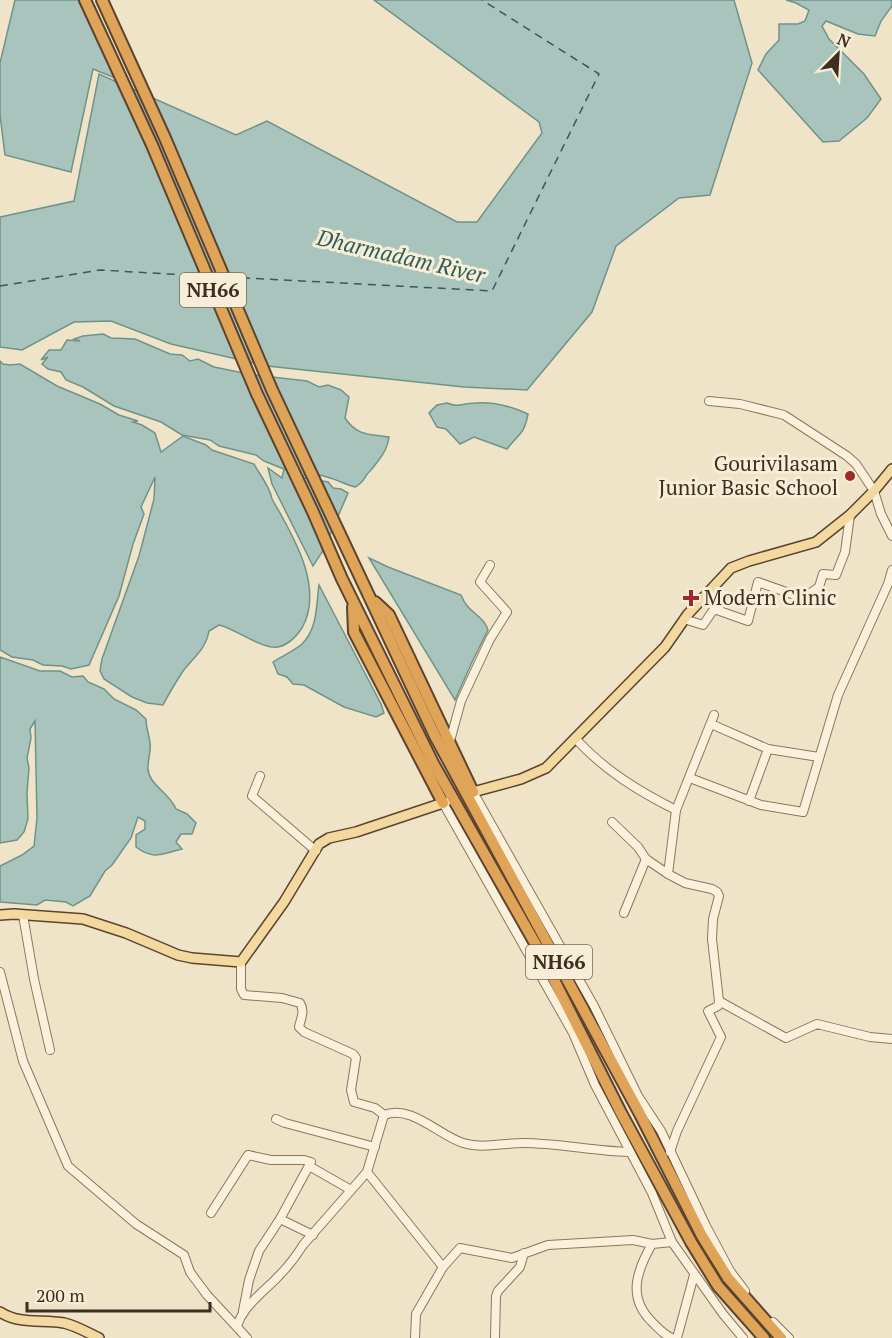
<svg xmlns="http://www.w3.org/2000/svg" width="892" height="1338" font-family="'PT Serif',serif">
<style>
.water{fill:#a9c4bc;stroke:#6f938a;stroke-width:1.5}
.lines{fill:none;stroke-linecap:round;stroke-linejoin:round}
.ferry{stroke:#2f5d5a;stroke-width:1.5;stroke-dasharray:8 6;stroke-linecap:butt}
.minor-casing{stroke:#8d765c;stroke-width:10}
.major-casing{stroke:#5b4430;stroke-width:12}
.highway-casing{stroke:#5b4430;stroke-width:14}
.minor{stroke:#faf1dc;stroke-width:8}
.major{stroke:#f3d9a0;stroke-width:9}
.highway{stroke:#e0a458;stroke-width:10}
.poi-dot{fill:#9e2a2b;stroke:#f7eed8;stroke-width:2}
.labels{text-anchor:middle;stroke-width:6;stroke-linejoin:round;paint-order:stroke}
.shield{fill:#f7eed8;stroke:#756857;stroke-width:1.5}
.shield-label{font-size:20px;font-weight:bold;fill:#3d2e20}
.poi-label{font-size:21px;fill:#3d2e20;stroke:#f7eed8;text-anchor:end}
.water-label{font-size:22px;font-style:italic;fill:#2f5d5a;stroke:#f7eed8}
</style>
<rect width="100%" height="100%" fill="#f0e4c8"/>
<!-- water -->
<g class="water">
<polygon points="15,0 78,0 118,79 93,69 71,172 5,155 0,115 0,63"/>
<polygon points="374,0 734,0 752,63 710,195 679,198 616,246 592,312 527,390 464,387 267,366 171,344 111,321 74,322 22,350 0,347 0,217 74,201 99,74 236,135 267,121 457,222 477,222 542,133 539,122"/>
<polygon points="786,0 892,0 892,6 881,21 875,36 858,34 826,21 822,26 829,39 864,74 881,99 867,118 839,141 823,142 758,70 766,54 779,40 779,24 798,24 805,21 809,10 796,3"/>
<path d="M103,334l8,4 24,1 35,15 12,1 8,6 8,-2 16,8 39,8 54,6 12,6 9,-2 13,5 8,7 -4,21c12,18 24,16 44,19 -2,14 -9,22 -18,33 -8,7 -5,11 -16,17 -17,-5 -38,-18 -55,-10l28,5 5,6 8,1 7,4 -24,56 -11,17 -41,-82 -4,-16 14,10 2,-9 -20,-8 -8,-6 -37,-9 -9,-6 -28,-5 -21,-13 -47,-16 -31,-19 -17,-7 -5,-8 -13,-3 -6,-5 6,-7 -7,3 8,-10h12l6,-10 13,1 -6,-2 9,-3z"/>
<path d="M0,361l3,3 7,1 10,-1 37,22 43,18 19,11 19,6 -5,1 9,3 13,8 6,19 22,-16 23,9 6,5 42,14c6,11 16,23 18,35 20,35 53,88 30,129 -6,9 -13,17 -24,19 -15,3 -44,-19 -59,-22l-10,6c-3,18 -16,27 -26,40 -7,11 -14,22 -20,34l-16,-2 -15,-6 -28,-18 -4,-8 2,-12 37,-103 15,-57 1,-22 -14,30 3,7 -11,30 -14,52 -30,69 -18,4 -9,-3 -19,-1 -10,-5 -21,-3 -12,-7z"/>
<path d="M447,403c12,5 16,0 29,0 19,-1 35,3 52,11 -4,21 -9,19 -21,35l-33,-12 -14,7 -14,-15 -9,-2 -8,-14 8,-8z"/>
<path d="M369,558l19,9 73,28c7,19 22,19 27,35l-15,30 -18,40z"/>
<path d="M319,585l62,119 3,9 -8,4 -32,-10 -40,-22 -11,-1 -6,-7 -9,-3 -5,-12c9,-6 21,-11 29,-18 16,-16 14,-38 17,-59z"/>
<path d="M0,657l40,14h20l12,6 11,-1 5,6 16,7 10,10 22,11 10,9c0,9 3,15 4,24 2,13 -7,24 2,37 7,10 19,17 24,29l11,5 9,9 -4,11h-11l-5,8 6,7c-19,4 -28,12 -46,-2v-12l9,-6v-8l-7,-4 -7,21 -19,27 -7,6 -15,25 -17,10 -7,-4 -21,-2 -8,5 -37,-3v-36l22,-11 12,-9 3,-28 -2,-97 -5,8 1,9 -4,20 2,10 -2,25 1,26 -4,13 -7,8 -17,3z"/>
</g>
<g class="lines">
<!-- ferry -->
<g class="ferry">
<polyline points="228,277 492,291 599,74 482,0"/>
<polyline points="0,286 100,270 203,276"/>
</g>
<!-- minor casing -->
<g class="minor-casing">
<g id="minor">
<polyline points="709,401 740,404 784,415 847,456 856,464 874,491 881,514 892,536"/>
<polyline points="684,619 703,625 714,609 748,621 758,582 803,598 819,587 823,574 836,575 845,552 850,515"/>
<polyline points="711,724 768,749 819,757"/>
<path d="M575,738c29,32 63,53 101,72l-8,64 17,9 27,6 5,3 2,4 -6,23 -1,20 7,62 67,37 31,-14 53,13 22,2"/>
<polyline points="450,741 461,701 490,639 507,612 480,582 490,565"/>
<polyline points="260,776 252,796 316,851"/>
<polyline points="690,778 761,805 803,812 838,695 888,584 892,570"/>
<polyline points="473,792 594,1006 638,1096 661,1131 706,1226 730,1271 745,1291"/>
<polyline points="749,801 768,749"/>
<polyline points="443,803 573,1033 595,1085 652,1193 672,1242 723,1314 743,1338"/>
<polyline points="676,810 714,715"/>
<polyline points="612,822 638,847 646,859 668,874"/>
<polyline points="624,913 646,859"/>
<polyline points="23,915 34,979 50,1050"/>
<polyline points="0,972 23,1061 68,1166 136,1224 184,1255 190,1272 207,1295 247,1338"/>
<path d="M384,1115c27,-11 54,20 79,28 20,6 40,0 60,0 35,0 70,8 106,9"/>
<polyline points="276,1119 285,1123 375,1147"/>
<polyline points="670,1152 677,1131 721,1037 708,1011 718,1006 719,1001"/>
<polyline points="309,1166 351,1190"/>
<polyline points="367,1172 443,1267"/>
<polyline points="211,1213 248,1155 271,1160 304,1160 311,1162 280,1219 259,1251 249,1280 243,1311"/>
<polyline points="280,1219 313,1235"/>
<polyline points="773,1322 789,1338"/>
<path d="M237,1326c5,-15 14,-23 25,-34 15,-13 30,-29 41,-47l64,-73 17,-57 -9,-7 -21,-6 -3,-12 5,-32 -3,-4 -49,-22 -5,-5c2,-9 6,-16 1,-24l-18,-5 -38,-3 -3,-6v-27"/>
<polyline points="415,1338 416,1314 443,1267 460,1248 512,1258 548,1245 633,1240 652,1244"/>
<polyline points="495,1338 496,1296 498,1291 520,1267 524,1253"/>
<path d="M672,1338c-8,-3 -13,-9 -19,-15 -26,-25 -17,-51 -1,-79l20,-2"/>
<polyline points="677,1338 694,1275"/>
</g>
</g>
<!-- major casing -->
<g class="major-casing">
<g id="major">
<polyline points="473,792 521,779 546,768 665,647 688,614 731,568 749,561 816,542 850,515 874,491 892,469"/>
<polyline points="0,915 14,914 83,919 126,933 178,955 192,958 241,962 284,902 319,844 329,838 356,832 446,802"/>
<path d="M0,1312c20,13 42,7 64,11 13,3 24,10 35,15"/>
</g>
</g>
<!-- highway casing -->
<g class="highway-casing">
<g id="highway">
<polyline points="85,0 152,145 257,394 313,512 342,579 434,765 540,952 620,1111 691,1242 718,1286 764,1338"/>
<polyline points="102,0 165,138 272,390 435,736 640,1114 702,1236 728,1278 781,1338"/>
<polyline points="375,602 389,615 473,792"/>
<polyline points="353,607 354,632 443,803"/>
</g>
</g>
<!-- minor -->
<use href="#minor" class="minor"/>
<!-- major -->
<use href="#major" class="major"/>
<!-- highway -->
<use href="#highway" class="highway"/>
</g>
<!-- markers -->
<g class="poi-dot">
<circle cx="850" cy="476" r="6"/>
<path d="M688 589h6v6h6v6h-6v6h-6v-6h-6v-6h6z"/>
</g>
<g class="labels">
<!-- shield labels -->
<g class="shield">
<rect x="180" y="273" width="66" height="34" rx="4.5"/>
<rect x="526" y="945" width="66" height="34" rx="4.5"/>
</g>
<g class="shield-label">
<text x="213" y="297">NH66</text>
<text x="559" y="969">NH66</text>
</g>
<!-- poi labels -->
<g class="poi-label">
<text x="838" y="471">Gourivilasam<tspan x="838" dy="24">Junior Basic School</tspan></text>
<text x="704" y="605" text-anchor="start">Modern Clinic</text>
</g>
<!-- water labels -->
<g class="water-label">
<text transform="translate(401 256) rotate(13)" y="8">Dharmadam River</text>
</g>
</g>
<!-- north arrow -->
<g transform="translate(838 54) rotate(24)" stroke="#f7eed8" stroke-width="4.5" paint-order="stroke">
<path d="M0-4.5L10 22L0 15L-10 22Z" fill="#3d2e20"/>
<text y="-9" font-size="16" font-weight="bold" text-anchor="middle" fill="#3d2e20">N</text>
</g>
<!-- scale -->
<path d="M27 1302v9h183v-9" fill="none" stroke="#3d2e20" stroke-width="3"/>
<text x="36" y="1302" font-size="18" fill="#3d2e20" stroke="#f7eed8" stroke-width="4.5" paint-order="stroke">200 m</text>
</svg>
